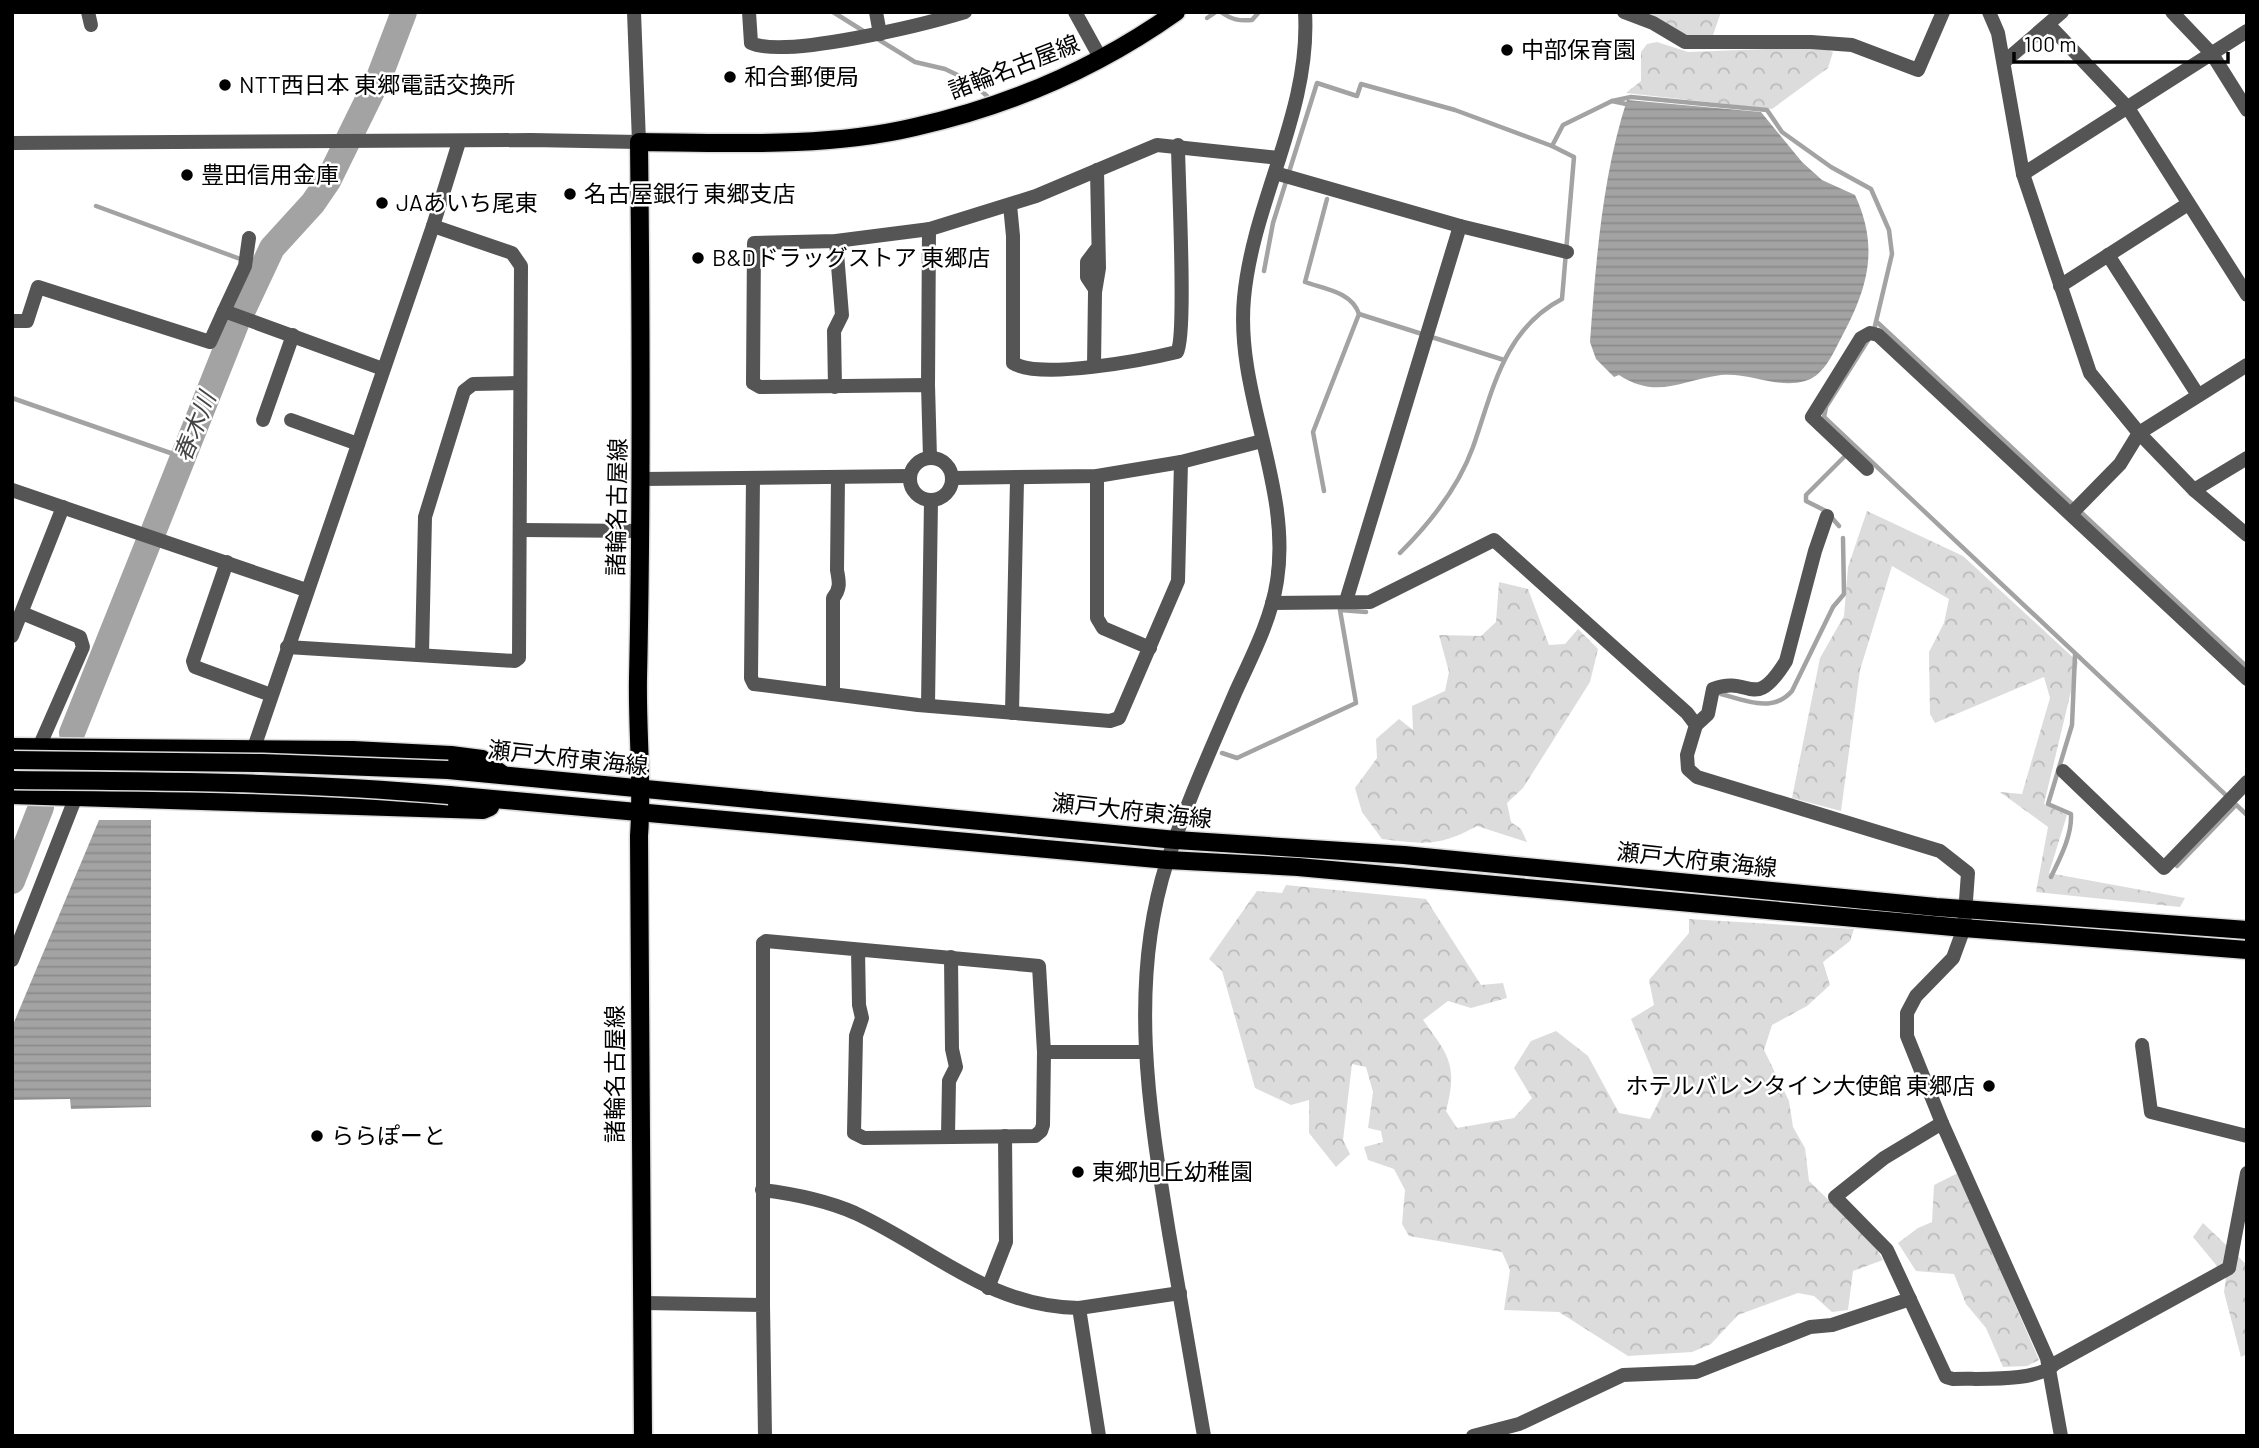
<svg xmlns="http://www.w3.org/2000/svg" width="2259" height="1448" font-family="Barlow,'Noto Sans JP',sans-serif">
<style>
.forest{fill:url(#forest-crowns)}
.water{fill:url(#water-rules)}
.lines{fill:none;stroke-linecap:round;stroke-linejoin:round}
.stream{stroke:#a3a3a3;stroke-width:4.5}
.river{stroke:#a3a3a3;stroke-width:26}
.primary-casing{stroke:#dbdbdb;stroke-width:21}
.minor{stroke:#555;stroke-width:14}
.tertiary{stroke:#555;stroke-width:14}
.primary{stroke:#000;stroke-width:18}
.primary-bridge-casing{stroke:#dbdbdb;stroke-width:21;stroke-linecap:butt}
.primary-bridge{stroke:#000;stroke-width:18}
.poi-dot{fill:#000;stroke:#fff;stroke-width:2.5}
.labels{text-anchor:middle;stroke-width:5;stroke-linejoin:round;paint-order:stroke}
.poi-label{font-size:23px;fill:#000;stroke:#fff;text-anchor:start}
.street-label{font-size:23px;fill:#000;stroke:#fff}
.water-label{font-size:24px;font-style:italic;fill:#444;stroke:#fff}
</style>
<defs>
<pattern id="forest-crowns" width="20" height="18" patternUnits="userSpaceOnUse" patternTransform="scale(1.75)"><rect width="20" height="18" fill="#dcdcdc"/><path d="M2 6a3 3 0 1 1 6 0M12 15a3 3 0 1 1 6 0" fill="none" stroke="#bbb"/></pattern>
<pattern id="water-rules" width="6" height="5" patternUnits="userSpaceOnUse" patternTransform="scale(1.75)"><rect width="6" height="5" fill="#a3a3a3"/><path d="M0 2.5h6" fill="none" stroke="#8b8b8b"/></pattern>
</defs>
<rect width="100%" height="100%" fill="#fff"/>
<!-- forest -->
<g class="forest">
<polygon points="1638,12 1721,12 1712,38 1686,37"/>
<polygon points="1657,42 1688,52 1820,47 1833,52 1828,68 1772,109 1626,93 1641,81 1641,52 1647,44"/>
<polygon points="1867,511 1963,556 2078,662 2044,804 2067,815 2049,873 2185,898 2180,907 2036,892 2048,827 2000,792 2022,794 2050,698 2044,677 1935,723 1930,714 1929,652 1944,623 1949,599 1892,566 1860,670 1841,811 1792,798 1820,658 1844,616 1848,567"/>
<path d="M1499,582l29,7 21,56 16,-1 13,-15 20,20 -8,33 -67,106 -16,15 4,19 10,7 6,13 -50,-16c-38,21 -53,18 -95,13l-20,-27 -7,-24 22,-30 -1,-19 23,-20 14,11 -1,-24 33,-15 4,-19 -10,-37 42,1 15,-14z"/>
<path d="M1286,885l140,14 55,86 22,-2 4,15 -36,10 -23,-7 -25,19c26,36 35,45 23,91l11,17 57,-10 18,-20 -18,-30 17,-27 25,-10 32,25 31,57 31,6 12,-24 -31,-76 23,-14 -5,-25 40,-47v-14l165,10 -4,12 -27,21 7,23 -23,21 -35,19 -8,25 25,51 4,26 12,21 4,33 64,62 10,17 -30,11 -5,39 -16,2 -18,-16 -16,-3 -60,22 -27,29 -19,8 -64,4 -69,-44 -55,-2 6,-40 -8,-18 -93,-16 -7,-12 3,-34 -11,-21 -26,-9 -4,-13 19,-5 -2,-11 -13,-3 5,-36 -7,-25 -14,-3 -9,76 7,14 -14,13 -27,-34v-33l-18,5 -36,-17 -33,-117 -13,-12 48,-68 25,2z"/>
<polygon points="1958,1173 2039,1360 2027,1366 2003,1367 1986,1328 1966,1304 1954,1274 1916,1271 1898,1243 1918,1228 1932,1222 1934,1185"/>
<polygon points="2203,1223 2247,1265 2247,1354 2241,1357 2224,1292 2226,1277 2193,1237"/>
</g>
<!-- water -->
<g class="water">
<path d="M1627,100l134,12 41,50 20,18 33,15c26,56 11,97 -16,147 -7,14 -17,35 -34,39 -28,8 -56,-9 -84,-6 -39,5 -64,25 -102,0l-5,2 -18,-18 -6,-17c6,-81 12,-165 37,-242z"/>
<polygon points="99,820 151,820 151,1107 71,1109 70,1099 12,1100 12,1027"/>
</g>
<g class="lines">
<!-- stream -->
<g class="stream">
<polyline points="833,12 865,32"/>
<path d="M1221,12c11,8 18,9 31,8l7,-8"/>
<polyline points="1207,18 1216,12"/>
<polyline points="876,38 915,62 945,69 970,81 987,96"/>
<polyline points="1612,101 1631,97 1767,110 1782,132 1831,167 1871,189 1889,230 1892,254 1874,330"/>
<polyline points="96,206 243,260"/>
<polyline points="250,265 260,273"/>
<polyline points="1264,271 1273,223 1317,83 1357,96 1361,84 1455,110 1552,146 1563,125 1612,101 1626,104"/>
<polyline points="1359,314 1504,360"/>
<polyline points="1878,323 2247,667"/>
<polyline points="1870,337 1826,407 1824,417 2247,815"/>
<polyline points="12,398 182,457"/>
<path d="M1324,491l-11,-59 46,-118c-7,-22 -34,-25 -54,-32l22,-83"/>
<polyline points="1839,526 1826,511 1806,501 1806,495 1847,454"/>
<path d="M1400,553c29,-29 59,-67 73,-106 20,-57 31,-118 89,-148l12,-142 -22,-11"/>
<path d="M1721,694c25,7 52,19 71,-3l41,-84 11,-13 -1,-56"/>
<polyline points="1222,753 1237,758 1356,703 1340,610 1366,612"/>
<polyline points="2177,866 2236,805"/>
<path d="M2051,877c9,-19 21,-41 20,-63l-23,-10 24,-79 3,-70"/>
</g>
<!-- river -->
<g class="river">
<polyline points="242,312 272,248 313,203 328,181 380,75 404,12"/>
<polyline points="154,530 236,324"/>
<polyline points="72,733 149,541"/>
<polyline points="12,881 41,807"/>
</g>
<!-- primary casing -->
<g class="primary-casing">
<g id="primary">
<polyline points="12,747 353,750 451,755 482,759 503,775"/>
<polyline points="448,770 1176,840 1404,855 1936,907 2247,930"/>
<polyline points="12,795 483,810 490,807"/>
<polyline points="449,795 1168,860 1298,867 1964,928 2247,950"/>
<path d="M643,1436l-4,-600c4,-53 -2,-105 -1,-158 4,-179 3,-357 1,-536 91,1 187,6 276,-15 94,-21 182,-59 261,-115"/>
</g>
</g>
<!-- minor -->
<g class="minor">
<polyline points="88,12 91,25"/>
<path d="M749,12l2,31c34,16 175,-19 214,-31"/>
<polyline points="876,12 880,34"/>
<polyline points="1075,12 1101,59"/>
<polyline points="1624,12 1653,23 1685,42 1811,42 1852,45 1918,70 1943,12"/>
<polyline points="1989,12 1998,33 2023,174 2090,373 2139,433 2194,490 2247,535"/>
<polyline points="2172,12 2212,54 2247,110"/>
<polyline points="2049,25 2128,108 2247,295"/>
<polyline points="2004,62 2062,12"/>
<polyline points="1275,173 1460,226 1567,252"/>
<polyline points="2023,174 2247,31"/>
<path d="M1010,205l3,31v127c27,17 131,-3 164,-11 10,-16 1,-177 1,-207"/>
<polyline points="2108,255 2198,395"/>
<polyline points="2060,286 2188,204"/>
<polyline points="1095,289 1087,277 1087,262 1096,250"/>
<polyline points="224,311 245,266 249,238"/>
<polyline points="12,321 27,321 38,287 210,342 224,311 383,369"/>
<polyline points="1094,366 1095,292 1099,268 1097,170"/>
<polyline points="928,385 929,229"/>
<polyline points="835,387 834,331 842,315 836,241"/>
<polyline points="263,420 293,335"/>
<polyline points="291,420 358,444"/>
<circle cx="931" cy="479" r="21"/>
<polyline points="930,458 928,385 760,387 753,383 754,243 836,241 930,229 1036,196 1157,145 1279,158"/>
<polyline points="1867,469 1812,417 1861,338 1870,333 1878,335 2247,679"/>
<polyline points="1097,476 1097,618 1103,628 1150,648"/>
<polyline points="753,478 751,678 754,684 918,705 1110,721 1119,718 1178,581 1181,462"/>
<polyline points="953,478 1097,476 1181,462 1262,441"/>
<polyline points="642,479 910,476"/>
<polyline points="12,490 306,590"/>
<polyline points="2194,490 2247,458"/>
<polyline points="2071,514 2120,464 2139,433 2247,365"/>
<polyline points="522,530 642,531"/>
<polyline points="227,562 193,661 195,667 271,695"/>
<polyline points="1346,601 1460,226"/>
<polyline points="1272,603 1370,602 1494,540 1687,713 1696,725 1687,755 1688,769 1697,777 1940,851 1968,873 1964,928 1953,958 1916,996 1907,1013 1907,1036 1942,1123 2047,1358 2061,1436"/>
<polyline points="22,613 80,637 83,647 39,747"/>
<polyline points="12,636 63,507"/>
<polyline points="287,647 515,661 519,658 521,266 512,253 433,226"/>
<polyline points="422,654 425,517 464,391 473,384 520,383"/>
<path d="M833,694v-96c8,-9 6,-17 4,-28l1,-93"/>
<polyline points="928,705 931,500"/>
<polyline points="1012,713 1017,480"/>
<path d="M1696,725l12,-11 5,-25c38,-15 40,25 73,-28l29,-110 12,-35"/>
<polyline points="2063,771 2164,868 2247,782"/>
<polyline points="236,800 433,226 459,142"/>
<polyline points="12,960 93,753"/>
<polyline points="2142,1045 2151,1112 2247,1136"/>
<polyline points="1044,1052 1146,1052"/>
<path d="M1942,1123l-58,35 -49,39 52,53 59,127 7,2c27,-1 84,4 103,-16l173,-95 18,-95"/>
<polyline points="948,1136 949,1081 956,1067 952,1049 951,957"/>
<path d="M762,1190c33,4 63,10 93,23 78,36 134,94 224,95l20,128"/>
<polyline points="988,1288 1006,1242 1005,1136"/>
<polyline points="644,1303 763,1305 765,1436"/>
<polyline points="763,1305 763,943 766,941 1039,966 1044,1052 1043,1125 1041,1131 1035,1136 864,1138 854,1133 856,1036 862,1018 859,1005 858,950"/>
<polyline points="1079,1308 1180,1293"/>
<polyline points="1473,1436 1519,1424 1623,1375 1696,1372 1810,1327 1832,1325 1910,1299"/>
</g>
<!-- tertiary -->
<g class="tertiary">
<polyline points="12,143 531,140 639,142 634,12"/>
<path d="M1204,1436c-12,-68 -23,-136 -35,-203 -20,-123 -41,-250 -2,-371 19,-58 45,-115 69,-171 16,-35 35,-71 41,-110 15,-95 -42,-187 -33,-283 9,-98 67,-186 61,-286"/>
</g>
<!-- primary -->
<use href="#primary" class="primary"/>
<!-- primary-bridge casing -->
<g class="primary-bridge-casing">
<g id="primary-bridge">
<polyline points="12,760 262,763 448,770"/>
<path d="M12,780c146,1 291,2 437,15"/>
</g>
</g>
<!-- primary-bridge -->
<use href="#primary-bridge" class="primary-bridge"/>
</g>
<!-- markers -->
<g class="poi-dot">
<circle cx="1507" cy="50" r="7"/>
<circle cx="730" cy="77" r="7"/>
<circle cx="225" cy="85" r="7"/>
<circle cx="187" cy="175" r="7"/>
<circle cx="570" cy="194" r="7"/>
<circle cx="382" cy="203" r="7"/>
<circle cx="698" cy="258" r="7"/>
<circle cx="1989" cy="1086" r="7"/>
<circle cx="317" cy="1136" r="7"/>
<circle cx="1078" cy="1172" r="7"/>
</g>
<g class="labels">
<!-- poi labels -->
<g class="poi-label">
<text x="1521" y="58">中部保育園</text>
<text x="744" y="85">和合郵便局</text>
<text x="239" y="93">NTT西日本 東郷電話交換所</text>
<text x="201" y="183">豊田信用金庫</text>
<text x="584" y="202">名古屋銀行 東郷支店</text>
<text x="396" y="211">JAあいち尾東</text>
<text x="712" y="266">B&amp;Dドラッグストア 東郷店</text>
<text x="1975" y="1094" text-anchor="end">ホテルバレンタイン大使館 東郷店</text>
<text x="331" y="1144">ららぽーと</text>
<text x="1092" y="1180">東郷旭丘幼稚園</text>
</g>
<!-- street labels -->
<g class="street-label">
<text transform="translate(1014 67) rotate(-21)" y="8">諸輪名古屋線</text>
<text transform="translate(617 507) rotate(-89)" y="8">諸輪名古屋線</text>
<text transform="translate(568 758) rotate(6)" y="8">瀬戸大府東海線</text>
<text transform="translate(1132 811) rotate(6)" y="8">瀬戸大府東海線</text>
<text transform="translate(1697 860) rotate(6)" y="8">瀬戸大府東海線</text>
<text transform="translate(615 1074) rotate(-90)" y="8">諸輪名古屋線</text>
</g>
<!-- water labels -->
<g class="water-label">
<text transform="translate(195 427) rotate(-68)" y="8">春木川</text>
</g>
</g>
<!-- border -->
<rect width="2259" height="1448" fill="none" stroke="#000000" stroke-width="28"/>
<!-- scale -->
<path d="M2014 52v10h214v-10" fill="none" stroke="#000000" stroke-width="3.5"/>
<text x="2024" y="52" font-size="21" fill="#000000" stroke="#ffffff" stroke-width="5" paint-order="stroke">100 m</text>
</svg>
